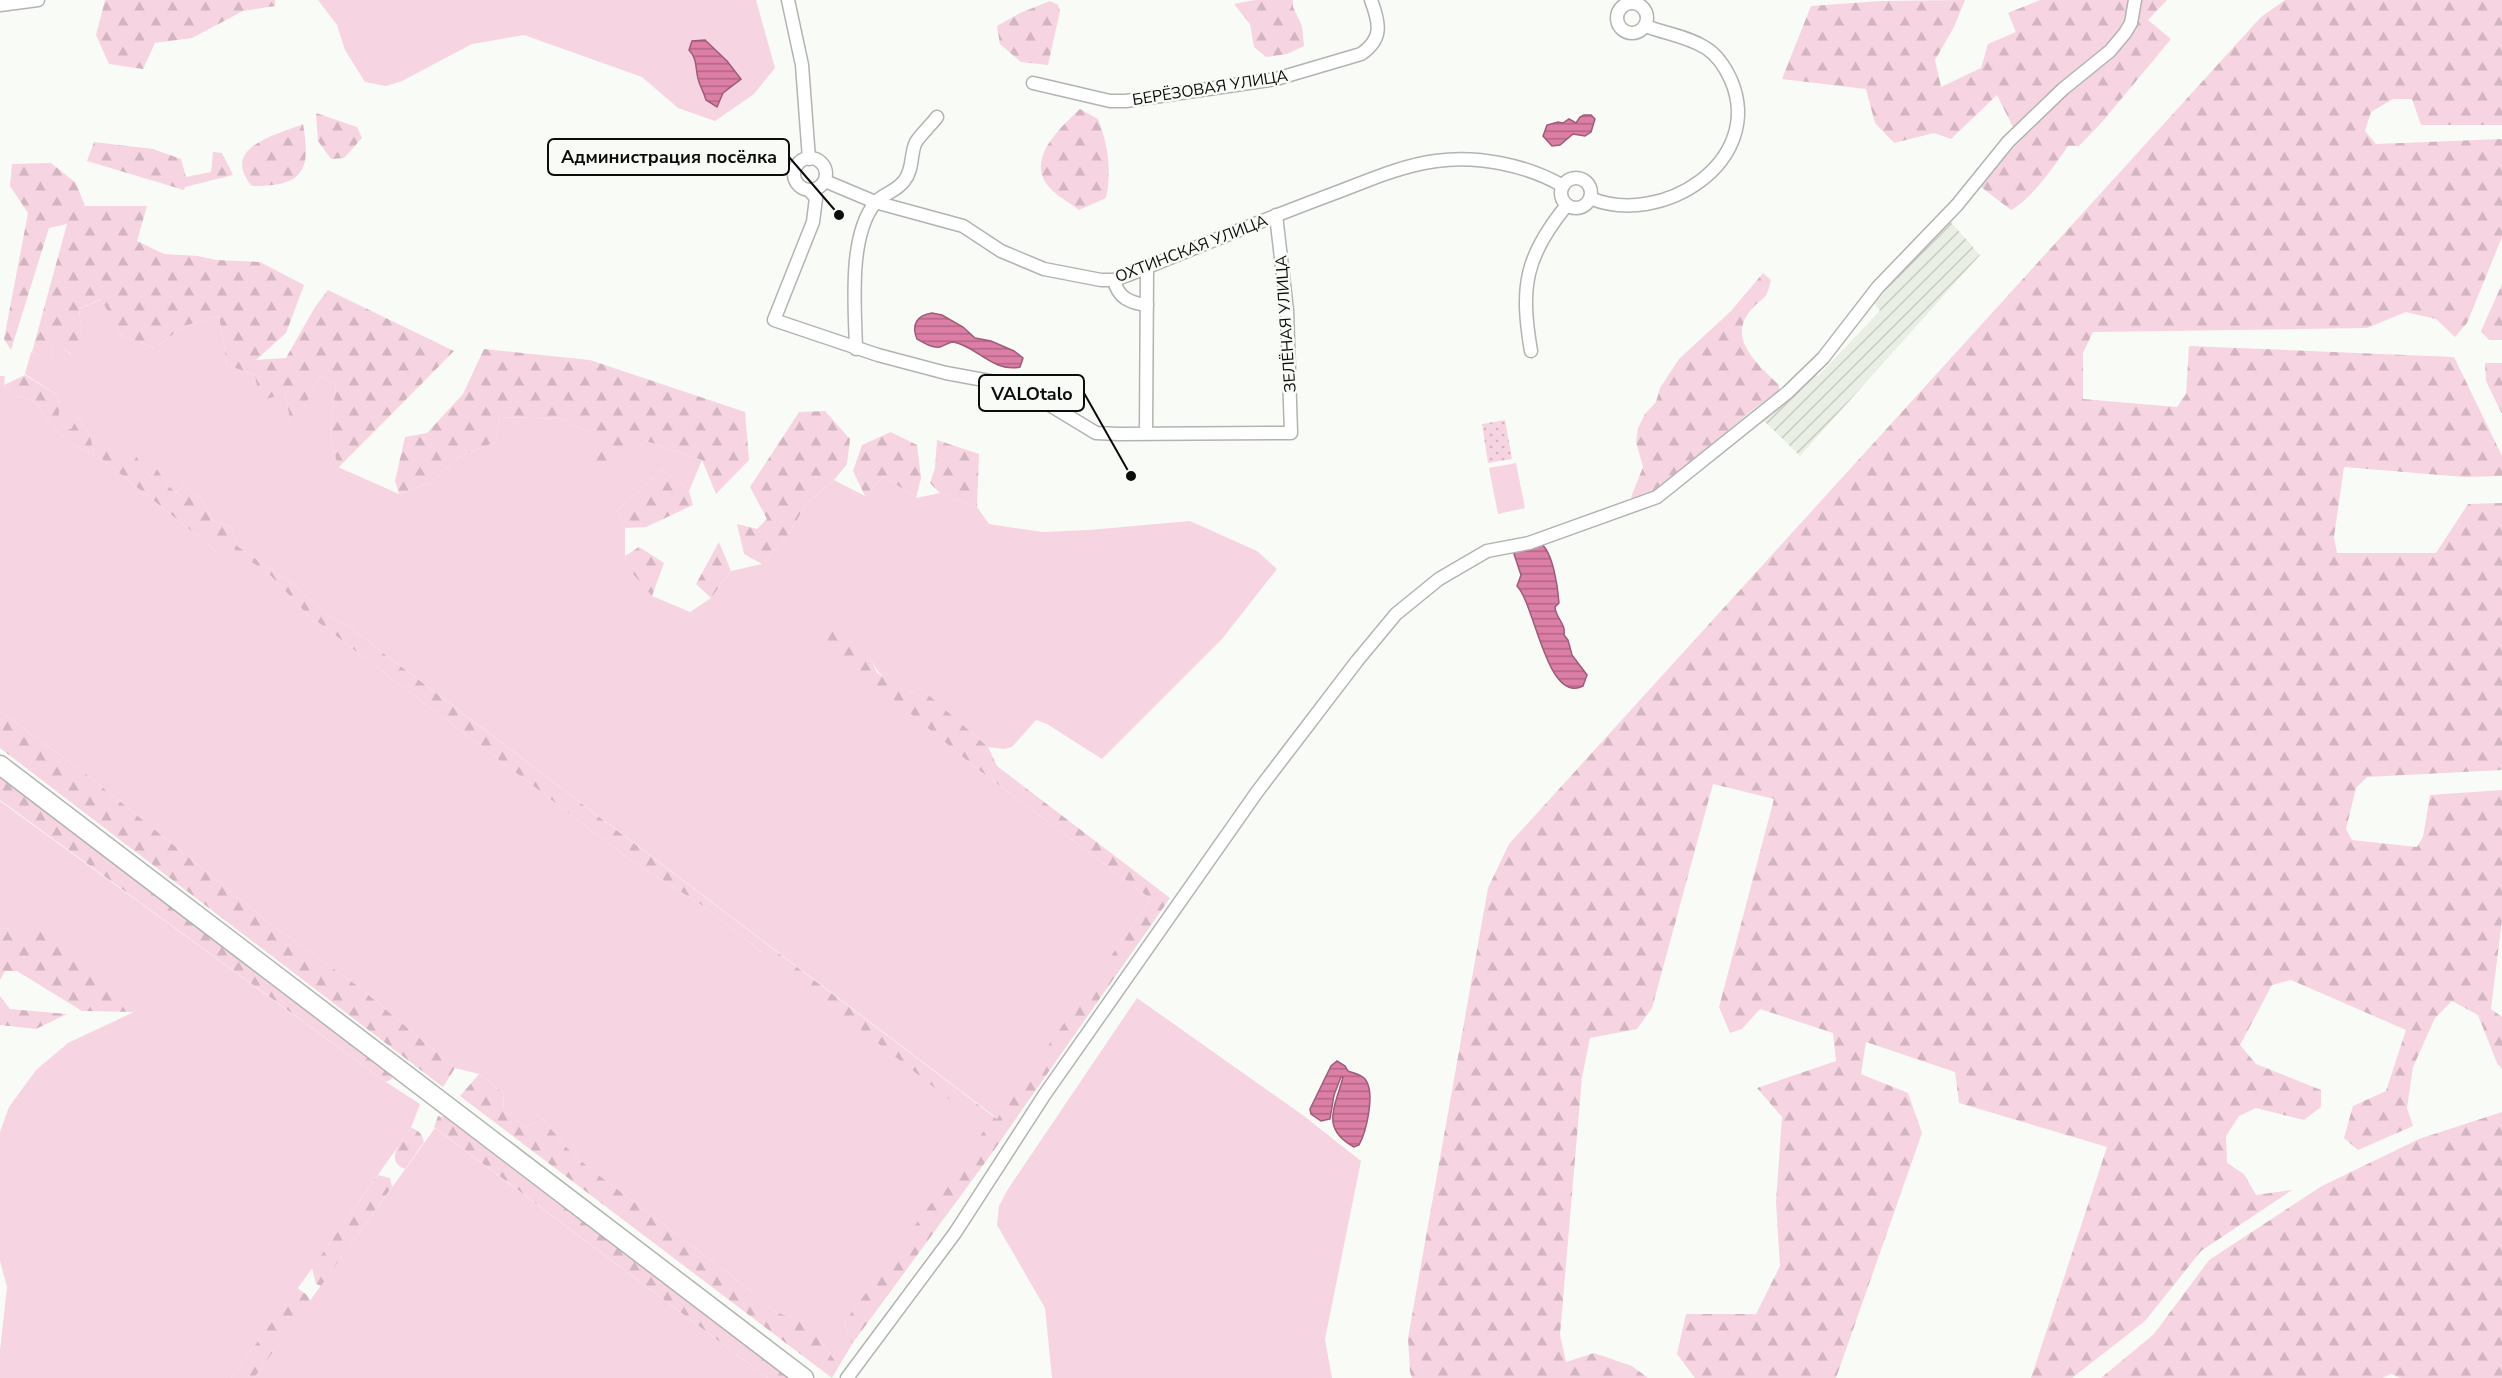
<svg xmlns="http://www.w3.org/2000/svg" width="2502" height="1378" font-family="'Nunito Sans',sans-serif">
<style>
.industrial{fill:url(#industrial-furrows)}
.grass{fill:#f7d4e1}
.forest{fill:url(#forest-firs)}
.park{fill:url(#park-dots)}
.water{fill:url(#water-rules);stroke:#9e5c78;stroke-width:1.5}
.lines{fill:none;stroke-linecap:round;stroke-linejoin:round}
.street-casing{stroke:#b2b4b0;stroke-width:15}
.secondary-casing{stroke:#b2b4b0;stroke-width:21}
.street{stroke:#fff;stroke-width:12}
.secondary{stroke:#fff;stroke-width:18}
.labels{text-anchor:middle;stroke-width:5;stroke-linejoin:round;paint-order:stroke}
.street-label{font-size:16px;fill:#0b0c0b;stroke:#f9fbf7}
.leader{fill:none;stroke:#0b0c0b;stroke-width:2}
.callout-dot{fill:#0b0c0b;stroke:#f9fbf7;stroke-width:2}
.callout{fill:#f9fbf7;stroke:#0b0c0b;stroke-width:2}
.callout-label{font-size:18px;text-anchor:middle;font-weight:bold;fill:#0b0c0b}
</style>
<defs>
<pattern id="industrial-furrows" width="10" height="10" patternUnits="userSpaceOnUse" patternTransform="scale(1.5)"><rect width="10" height="10" fill="#eaefe5"/><path d="M-1 1l2-2M0 10L10 0M9 11l2-2" fill="none" stroke="#c7ccc3"/></pattern>
<pattern id="forest-firs" width="22" height="20" patternUnits="userSpaceOnUse" patternTransform="scale(1.5)"><rect width="22" height="20" fill="#f7d4e1"/><path d="M5 1l3.5 6h-7zM16 11l3.5 6h-7z" fill="#d2b5c0"/></pattern>
<pattern id="park-dots" width="8" height="8" patternUnits="userSpaceOnUse" patternTransform="scale(1.5)"><rect width="8" height="8" fill="#f7d4e1"/><path d="M2 2h.1M6 6h.1" fill="none" stroke="#d2b5c0" stroke-width="1.8" stroke-linecap="round"/></pattern>
<pattern id="water-rules" width="6" height="5" patternUnits="userSpaceOnUse" patternTransform="scale(1.5)"><rect width="6" height="5" fill="#dd7ea6"/><path d="M0 2.5h6" fill="none" stroke="#b16685"/></pattern>
</defs>
<rect width="100%" height="100%" fill="#f9fbf7"/>
<!-- industrial -->
<polygon class="industrial" points="1949,220 1980,255 1800,456 1763,420 1804,387 1815,374 1818,376 1880,311 1874,303"/>
<!-- grass -->
<g class="grass">
<polygon points="318,0 756,0 775,68 754,94 715,121 678,108 642,77 524,35 472,44 402,81 386,86 365,82 345,50 337,25"/>
<path d="M102,299l19,36 34,13 29,-22 35,-10 8,49 28,10 30,18 7,36 28,-53 16,9 -6,47 8,35 61,27 31,-11 29,-26 36,-15 5,-25 62,2 33,16v46l51,-40 56,19 -13,31 -26,-22 -46,42 8,17v28l5,13 22,27 38,16 21,-14 20,-27 31,-7 26,-29 19,-32 27,-23 31,16 19,-20 32,22 24,-5 37,14 12,17 53,8 47,-2 101,-9 67,30 20,18 -55,70 -120,120 -55,-35 -11,-4 -24,27 -8,2 -16,-2 -70,-61 -4,7c-21,-9 -35,-14 -44,-36l-45,-15 150,125 176,132 -153,220 -649,-492 -22,-11 -29,-28 -61,-42 -6,-20 -17,-4 -13,-23 -19,-15 -5,9 -10,-8 -10,-15 -5,8 -9,-9 -49,-17 -4,-16 -12,-19 -7,12 -14,-3 3,-29 -35,-23 6,-22 20,8 3,-20 17,15 11,-22 -3,-24z"/>
<path d="M0,376h5l-1,9 10,10 21,6c15,24 35,47 63,55l121,97 11,-8 41,31 35,37 322,245 75,48 284,222 -143,195 8,21 -13,22 -18,-24 -8,-17 -38,-13 -24,-21 -163,-124 -23,-21 -22,-27 -17,8 -22,-16 -1,-18 -24,-19 -24,-6 -96,-81 -91,-65 -178,-145 -90,-66z"/>
<polygon points="1516,463 1525,508 1498,514 1489,468"/>
<polygon points="0,801 386,1082 420,1104 411,1128 308,1274 231,1378 0,1378 0,1351 7,1287 0,1261 0,1132 9,1107 36,1070 68,1043 136,1011 46,932 0,928"/>
<polygon points="1137,998 1304,1116 1361,1161 1325,1339 1332,1378 1052,1378 1045,1308 997,1225 999,1206 1008,1189"/>
<polygon points="435,1128 768,1378 254,1378"/>
</g>
<!-- forest -->
<g class="forest">
<polygon points="105,0 275,0 275,6 243,11 192,38 155,43 143,69 109,64 96,35"/>
<polygon points="1255,0 1293,0 1293,7 1302,26 1304,46 1287,54 1266,57 1254,47 1250,24 1234,4"/>
<path d="M1965,0l-11,27 -19,33 6,27 40,-19 7,-24 28,-12 -8,-19 32,-13h127l-19,20 23,19 -68,82 -24,25h-11c-13,19 -37,54 -57,64l-30,-23 3,-9 36,-37 -23,-46 -46,44 -17,-6 -40,10 -19,-20 -9,-34 -84,-10 29,-73 69,-5z"/>
<polygon points="2285,0 2502,0 2502,125 2421,125 2412,99 2393,99 2371,112 2365,131 2376,144 2502,139 2502,237 2467,323 2455,337 2436,319 2406,312 2367,328 2093,332 2083,353 2083,399 2177,407 2186,394 2189,346 2454,357 2502,456 2502,476 2464,477 2344,467 2334,537 2337,553 2436,553 2468,504 2502,503 2502,770 2367,777 2356,788 2346,829 2352,840 2417,847 2423,837 2430,795 2502,790 2502,920 2491,1009 2502,1017 2502,1069 2497,1063 2478,1015 2452,1001 2435,1018 2413,1067 2407,1108 2413,1126 2358,1150 2344,1138 2353,1106 2386,1091 2406,1030 2291,980 2272,985 2240,1045 2256,1064 2321,1090 2321,1107 2304,1120 2256,1108 2239,1116 2226,1136 2227,1163 2244,1174 2256,1195 2292,1190 2201,1251 2145,1321 2072,1378 2031,1378 2107,1147 1959,1103 1955,1072 1866,1042 1861,1074 1908,1093 1922,1133 1836,1378 1695,1378 1677,1354 1686,1314 1756,1314 1780,1266 1776,1202 1782,1117 1757,1088 1836,1061 1833,1033 1760,1009 1742,1029 1730,1033 1719,1007 1774,799 1713,784 1652,1008 1637,1029 1590,1038 1582,1077 1560,1335 1566,1362 1594,1353 1632,1366 1648,1378 1412,1378 1410,1372 1408,1338 1488,888 1509,844 2261,17"/>
<polygon points="1050,1 1058,5 1060,11 1048,65 1021,62 1000,44 997,26 1020,13"/>
<path d="M1080,109l18,10c10,25 14,52 8,79l-27,12c-9,-7 -22,-14 -30,-23 -24,-28 12,-60 31,-78z"/>
<polygon points="316,113 357,127 362,138 344,158 331,159 318,141"/>
<path d="M303,124c9,49 -2,62 -51,62 -33,-39 25,-51 51,-62z"/>
<polygon points="94,142 153,149 181,159 186,177 211,172 213,152 222,153 233,175 185,187 184,190 87,161"/>
<polygon points="51,163 76,183 85,206 147,206 137,241 164,254 198,256 216,260 260,262 304,285 286,333 256,360 286,358 315,307 328,290 454,351 338,468 330,432 336,385 320,376 292,430 285,393 260,401 255,375 227,365 219,316 184,326 155,348 121,335 101,299 79,309 82,333 72,355 54,341 51,361 32,352 67,224 49,228 11,350 4,339 28,213 10,186 12,164"/>
<path d="M1763,273l8,7c-5,22 -7,15 -20,30 -25,29 8,55 28,75v5l-28,21 -92,78 -25,11 -3,-3 12,-30 -7,-25 2,-14 7,-14 11,-12 4,-14 19,-29 52,-48z"/>
<polygon points="2502,284 2502,340 2489,340 2481,331"/>
<polygon points="484,349 590,360 745,412 749,460 716,494 702,460 646,441 595,482 595,435 562,419 500,417 495,442 459,457 430,483 399,494 395,481 405,437 427,433 463,394"/>
<polygon points="2485,363 2502,363 2502,414 2486,381"/>
<path d="M25,375l35,22 -2,29 13,3 7,-12 12,19 4,16 18,-8 21,6 10,19 9,9 5,-9 10,16 10,8 5,-9 19,15 13,23 17,4 6,20 61,42 29,28 22,11 648,492 154,-220 -176,-132 -150,-124 8,-13 37,27 7,16 36,20 4,-8 71,62 9,19 173,132 -178,255 -140,191 -8,-21 142,-195 -283,-222 -75,-48 -322,-245 -35,-37 -41,-30 -11,7 -121,-97c-28,-8 -48,-31 -63,-55l-21,-6 -10,-10z"/>
<polygon points="825,411 850,439 847,464 834,480 807,503 788,535 762,564 744,554 737,524 757,529 767,519 750,487 799,412"/>
<polygon points="891,432 917,445 921,478 916,498 884,476 865,496 853,471 862,445"/>
<polygon points="937,440 979,454 977,507 940,493 930,483 935,468"/>
<polygon points="663,469 689,491 693,505 646,527 625,528 617,511"/>
<polygon points="719,542 731,571 711,598 696,584"/>
<polygon points="639,547 664,563 652,596 629,569 625,556"/>
<polygon points="0,711 90,777 268,922 359,987 455,1068 443,1087 0,748"/>
<polygon points="0,770 391,1072 392,1079 386,1082 0,800"/>
<polygon points="0,928 46,931 122,989 136,1012 82,1011 17,971 5,971 0,980"/>
<polygon points="0,996 10,1009 67,1014 36,1029 0,1025"/>
<polygon points="479,1074 503,1093 504,1111 526,1127 543,1119 565,1146 588,1167 751,1291 775,1312 814,1325 821,1342 839,1366 832,1378 460,1096"/>
<polygon points="2502,1112 2502,1378 2401,1378 2391,1374 2382,1378 2101,1378 2154,1334 2209,1260 2322,1186 2419,1139"/>
<polygon points="438,1116 456,1118 792,1378 768,1378 434,1127"/>
<path d="M411,1128c8,2 11,6 13,14l-19,27c-22,-9 -3,-28 6,-41z"/>
<polygon points="378,1175 390,1178 392,1187 321,1286 316,1284 312,1268"/>
<polygon points="297,1288 307,1295 310,1301 254,1378 231,1378"/>
</g>
<!-- park -->
<polygon class="park" points="1505,420 1512,459 1488,463 1482,424"/>
<!-- water -->
<g class="water">
<path d="M705,40l22,21 14,18 -18,14 -6,14 -11,-7c-2,-7 -5,-12 -7,-18 -4,-11 -1,-23 -10,-32l3,-9z"/>
<polygon points="1584,115 1591,115 1595,119 1591,132 1585,136 1573,134 1560,145 1552,146 1543,136 1547,125 1558,122 1563,123 1569,119 1576,123 1580,117"/>
<path d="M932,313l10,2 21,12 12,11 16,3 23,10 9,7 -3,9c-27,6 -45,-22 -67,-25 -4,0 -9,4 -13,5 -8,1 -16,-4 -23,-8 -6,-14 0,-24 15,-26z"/>
<path d="M1540,543c13,8 18,45 19,60l-4,4c1,12 11,16 9,28l4,5 4,15 15,20 -4,11c-36,19 -48,-82 -66,-100l4,-11 -7,-21 4,-4z"/>
<path d="M1337,1061l8,5 3,5c5,2 13,3 17,8 11,14 1,53 -6,66l-5,2c-34,-19 -19,-39 -11,-70h-2l-7,18 -4,24 -9,2 -10,-7 -1,-5 21,-43z"/>
</g>
<g class="lines">
<!-- street casing -->
<g class="street-casing">
<g id="street">
<polyline points="788,0 802,65 809,159"/>
<circle cx="1632" cy="18" r="15"/>
<polyline points="0,5 38,0"/>
<path d="M1033,83l77,18h16l150,-22 85,-25c22,-15 19,-30 10,-54"/>
<circle cx="810" cy="174" r="16"/>
<circle cx="1576" cy="193" r="15"/>
<path d="M825,181l50,21 88,24 38,25 43,18 57,11h13l14,-5c66,-27 133,-54 199,-79 36,-13 71,-30 109,-35 41,-6 91,4 127,25"/>
<polyline points="810,191 816,198 813,222 774,320 878,355 946,373 995,382 1030,393 1096,433 1119,434 1291,433 1287,310 1276,215"/>
<path d="M1590,198c71,30 176,-36 141,-118 -5,-11 -14,-25 -25,-32 -19,-12 -40,-14 -60,-22"/>
<path d="M1114,280c4,18 16,23 33,25"/>
<path d="M856,349c-1,-42 -8,-112 19,-146 7,-9 21,-11 29,-22 10,-12 6,-28 12,-39 6,-9 15,-17 21,-25"/>
<path d="M1531,351c-11,-64 -6,-95 36,-146"/>
<polyline points="1146,433 1147,267"/>
<polyline points="847,1378 955,1233 1045,1094 1257,792 1357,661 1396,614 1439,579 1487,551 1529,543 1657,497 1788,392 1823,358 1878,287 1957,205 2008,142 2063,89 2110,51 2125,33 2131,23 2135,0"/>
</g>
</g>
<!-- secondary casing -->
<g class="secondary-casing">
<polyline id="secondary" points="0,765 804,1378"/>
</g>
<!-- street -->
<use href="#street" class="street"/>
<!-- secondary -->
<use href="#secondary" class="secondary"/>
</g>
<g class="labels">
<!-- street labels -->
<g class="street-label">
<text transform="translate(1210 87) rotate(-9)" y="6">БЕРЁЗОВАЯ УЛИЦА</text>
<text transform="translate(1191 248) rotate(-21)" y="6">ОХТИНСКАЯ УЛИЦА</text>
<text transform="translate(1285 324) rotate(-94)" y="6">ЗЕЛЁНАЯ УЛИЦА</text>
</g>
</g>
<!-- callouts -->
<path class="leader" d="M839 215L789 157M1131 476L1084 393"/>
<g class="callout-dot">
<circle cx="839" cy="215" r="6"/>
<circle cx="1131" cy="476" r="6"/>
</g>
<g class="callout">
<rect x="548" y="139" width="241" height="36" rx="6"/>
<rect x="979" y="375" width="105" height="36" rx="6"/>
</g>
<g class="callout-label">
<text x="669" y="163">Администрация посёлка</text>
<text x="1032" y="400">VALOtalo</text>
</g>
</svg>
